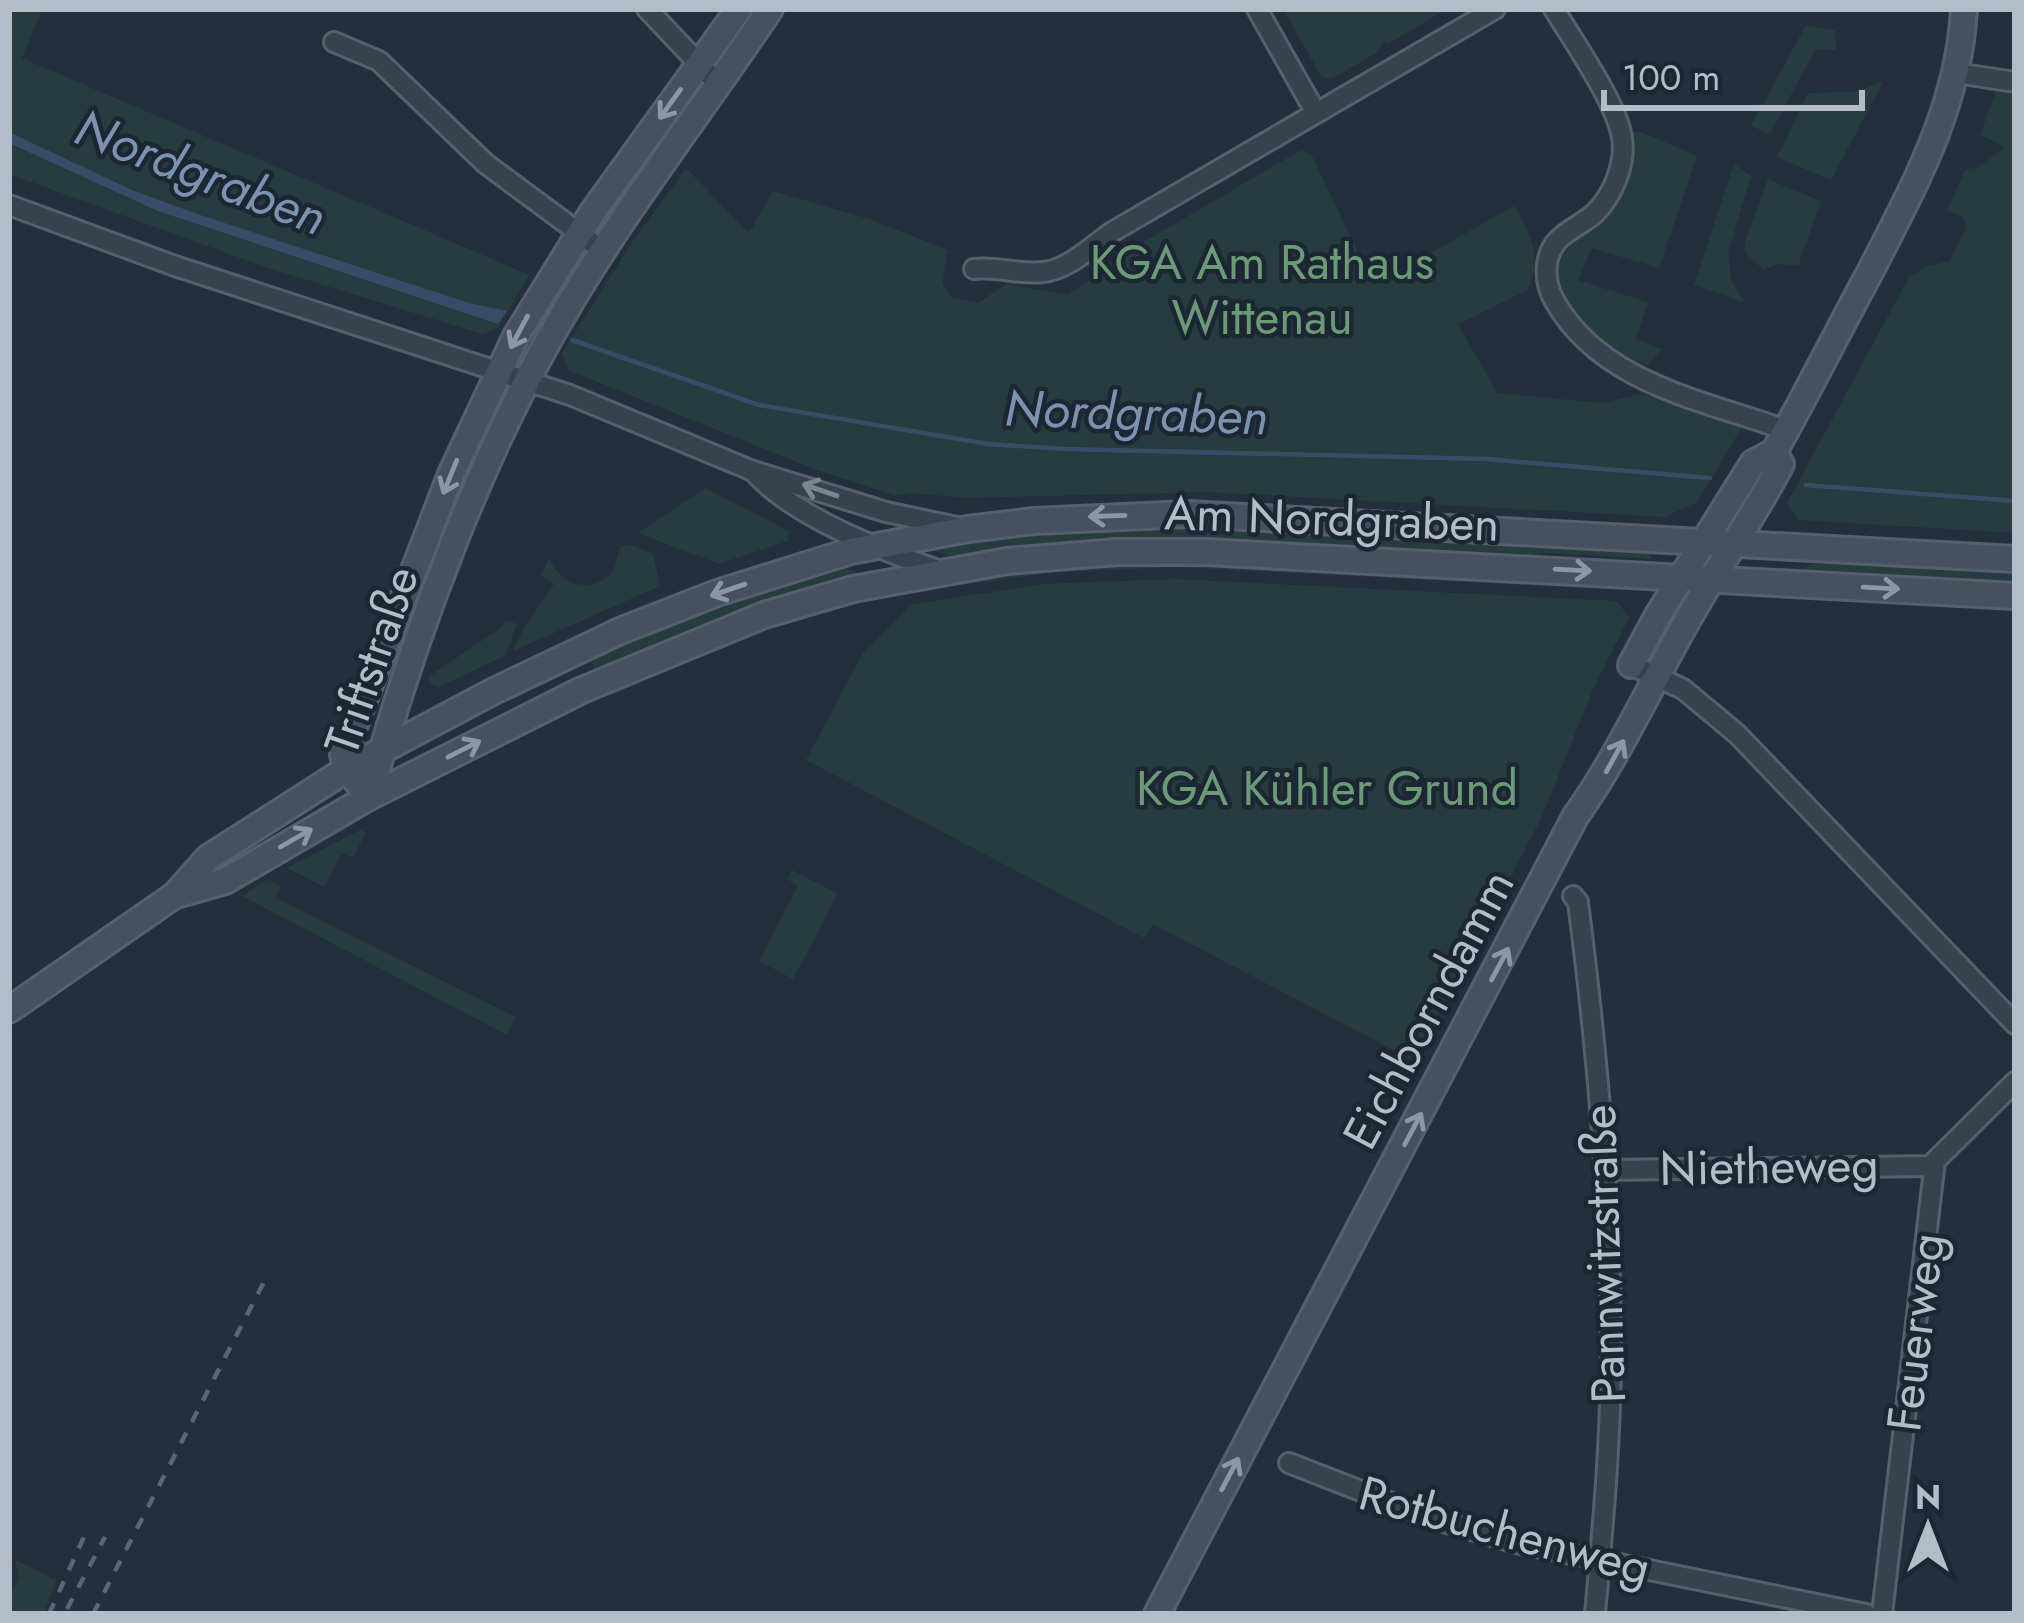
<svg xmlns="http://www.w3.org/2000/svg" width="2024" height="1623" font-family="Jost,sans-serif">
<style>
.green{fill:#263c3f}
.water{fill:#394c67}
.lines{fill:none;stroke-linecap:round;stroke-linejoin:round}
.stream{stroke:#394c67;stroke-width:4.5}
.street-casing{stroke:#565f6c;stroke-width:24}
.secondary-casing{stroke:#565f6c;stroke-width:30}
.street{stroke:#38414e;stroke-width:18}
.secondary{stroke:#465061;stroke-width:24}
.rail{stroke:#5a6575;stroke-width:4.5;stroke-dasharray:12 12;stroke-linecap:butt}
.oneway{stroke:#8e96a5}
.oneway2{stroke:#7c8592}
.labels{text-anchor:middle;stroke-width:9;stroke-linejoin:round;paint-order:stroke}
.park-label{font-size:48px;fill:#6b9a76;stroke:#1d2633}
.street-label{font-size:48px;fill:#b4bcc9;stroke:#1d2633}
.water-label{font-size:51px;font-style:italic;fill:#7c92b1;stroke:#1d2633}
</style>
<rect width="100%" height="100%" fill="#242f3e"/>
<!-- green -->
<g class="green">
<polygon points="9,9 42,9 22,58 529,275 498,328 482,334 265,267 9,174"/>
<polygon points="1283,9 1447,9 1388,44 1384,41 1376,53 1331,79 1321,76"/>
<polygon points="1806,25 1835,30 1836,50 1815,50 1770,134 1751,126"/>
<polygon points="1883,82 1831,180 1777,157 1808,93 1854,92"/>
<polygon points="1996,91 2015,93 2015,533 1799,520 1787,503 1909,277 1928,266 1950,261 1966,228 1964,218 1947,210 1965,170 1978,167 2005,147 1980,135"/>
<polygon points="1627,132 1641,132 1697,156 1659,268 1592,248 1578,280 1648,302 1636,339 1663,349 1647,365 1609,350 1572,319 1555,292 1555,258 1566,242 1606,208"/>
<path d="M1301,150l10,4 63,131 140,-79c18,31 28,48 14,84l-70,34 39,69 104,10 41,-9 103,28 -48,80 -32,15 -459,-25 -241,6 -53,-5 -15,3 -80,-26 -249,-100 -6,-17 69,-109 55,-76 63,65 24,-42 96,28 79,31 -6,34 10,14 26,5 28,-19 62,11 69,-49z"/>
<polygon points="1734,164 1751,176 1728,253 1731,280 1744,302 1694,285"/>
<polygon points="1768,179 1821,201 1798,266 1778,264 1764,270 1745,253 1745,242"/>
<polygon points="705,488 789,531 788,541 719,564 638,533"/>
<polygon points="1189,523 1656,547 1649,559 1551,553 1478,557 951,555 923,549 1014,531"/>
<path d="M628,544l25,10 7,32 -147,65c9,-25 27,-44 41,-67l-13,-9 8,-16c14,28 40,35 64,13l7,-25z"/>
<polygon points="1166,560 1620,583 1603,589 1177,567 1058,572 931,589 930,583 1031,568"/>
<polygon points="840,564 867,577 734,616 596,673 589,655 689,612"/>
<polygon points="1808,564 2015,567 2015,587 1805,573"/>
<polygon points="1175,579 1617,601 1629,618 1594,687 1542,817 1414,1061 1153,924 1144,938 806,760 864,651 911,605 1041,584"/>
<polygon points="505,620 517,624 506,655 439,687 429,683 428,677 502,627"/>
<polygon points="362,829 365,834 353,858 342,853 324,887 287,868"/>
<polygon points="792,870 838,894 793,979 759,961 798,886 787,879"/>
<polygon points="268,879 281,886 276,898 516,1017 507,1035 242,896"/>
<polygon points="15,1560 56,1580 44,1614 9,1614 11,1590 20,1580"/>
</g>
<!-- water -->
<polygon class="water" points="9,132 132,190 203,216 469,303 507,311 498,324 158,211 9,143"/>
<g class="lines">
<!-- stream -->
<g class="stream">
<polyline points="572,340 759,405 988,444 1065,449 1486,459 1710,478"/>
<polyline points="1806,485 2015,501"/>
</g>
<!-- street casing -->
<g class="street-casing">
<g id="street">
<polyline points="647,9 717,83"/>
<polyline points="1257,9 1316,113"/>
<path d="M1554,9c19,32 63,94 68,129 4,26 -9,57 -27,75 -11,10 -26,16 -37,27 -15,16 -14,42 -4,60 46,83 148,100 232,130"/>
<polyline points="334,42 379,61 486,164 602,250"/>
<polyline points="1956,73 2015,82"/>
<polyline points="9,205 175,266 570,395 753,471 886,512 957,527"/>
<path d="M974,269c23,-3 46,6 69,3 25,-2 49,-26 69,-40l383,-223"/>
<path d="M753,471c40,46 130,80 188,100"/>
<polyline points="1631,665 1683,689 1737,734 2015,1024"/>
<path d="M1573,896l5,6c19,148 33,298 33,447 0,89 -8,177 -16,265"/>
<polyline points="1604,1170 1934,1166"/>
<polyline points="1289,1463 1430,1518 1516,1543 1866,1614"/>
<polyline points="1882,1614 1935,1161 2015,1082"/>
</g>
</g>
<!-- secondary casing -->
<g class="secondary-casing">
<g id="secondary">
<path d="M1631,665l27,-50 95,-152 21,-11c33,-59 63,-119 95,-178 44,-86 90,-167 95,-265"/>
<polyline points="369,797 347,769 343,755 451,474 516,336 592,213 739,9"/>
<path d="M369,797c45,-163 113,-348 200,-492 61,-103 135,-197 201,-296"/>
<polyline points="176,895 225,881 369,797 582,690 764,615 853,589 1007,561 1117,552 1206,552 2015,596"/>
<polyline points="9,1010 175,895 208,858 347,769 494,691 620,631 717,593 851,551 968,529 1034,521 1188,514 2015,559"/>
<path d="M1157,1614l418,-797c45,-63 76,-134 115,-201 29,-52 64,-99 91,-152l-7,-12"/>
</g>
</g>
<!-- street -->
<use href="#street" class="street"/>
<!-- secondary -->
<use href="#secondary" class="secondary"/>
<!-- rail -->
<g class="rail">
<polyline points="67,1609 105,1537"/>
<polyline points="49,1614 88,1528"/>
<polyline points="93,1614 268,1274"/>
</g>
</g>
<!-- one-way arrows -->
<defs><path id="oneway-shaft" d="M-6 0H5M1.5-3L5.5 0L1.5 3" fill="none" stroke-width="1.6" stroke-linecap="round" stroke-linejoin="round" transform="scale(3)"/></defs>
<g class="oneway">
<use href="#oneway-shaft" transform="translate(670 104) rotate(126)"/>
<use href="#oneway-shaft" transform="translate(519 332) rotate(118)"/>
<use href="#oneway-shaft" transform="translate(450 477) rotate(112)"/>
<use href="#oneway-shaft" transform="translate(1107 516) rotate(178)"/>
<use href="#oneway-shaft" transform="translate(1573 570) rotate(3)"/>
<use href="#oneway-shaft" transform="translate(1881 588) rotate(3)"/>
<use href="#oneway-shaft" transform="translate(728 590) rotate(161)"/>
<use href="#oneway-shaft" transform="translate(464 749) rotate(-27)"/>
<use href="#oneway-shaft" transform="translate(1615 756) rotate(-61)"/>
<use href="#oneway-shaft" transform="translate(296 838) rotate(-30)"/>
<use href="#oneway-shaft" transform="translate(1500 964) rotate(-62)"/>
<use href="#oneway-shaft" transform="translate(1413 1129) rotate(-62)"/>
<use href="#oneway-shaft" transform="translate(1230 1474) rotate(-62)"/>
</g>
<use class="oneway2" href="#oneway-shaft" transform="translate(820 490) rotate(-161)"/>
<g class="labels">
<!-- park labels -->
<g class="park-label">
<text x="1262" y="279">KGA Am Rathaus<tspan x="1262" dy="55">Wittenau</tspan></text>
<text x="1327" y="805">KGA Kühler Grund</text>
</g>
<!-- street labels -->
<g class="street-label">
<text transform="translate(1332 518) rotate(2)" y="17">Am Nordgraben</text>
<text transform="translate(371 660) rotate(-71)" y="17">Triftstraße</text>
<text transform="translate(1428 1009) rotate(-62)" y="17">Eichborndamm</text>
<text transform="translate(1769 1166) rotate(-1)" y="17">Nietheweg</text>
<text transform="translate(1603 1254) rotate(-92)" y="17">Pannwitzstraße</text>
<text transform="translate(1915 1332) rotate(-83)" y="17">Feuerweg</text>
<text transform="translate(1505 1530) rotate(15)" y="17">Rotbuchenweg</text>
</g>
<!-- water labels -->
<g class="water-label">
<text transform="translate(201 172) rotate(21)" y="18">Nordgraben</text>
<text transform="translate(1136 412) rotate(2)" y="18">Nordgraben</text>
</g>
</g>
<!-- border -->
<rect width="2024" height="1623" fill="none" stroke="#b4bcc9" stroke-width="24"/>
<!-- north arrow -->
<g transform="translate(1928 1527)" stroke="#1d2633" stroke-width="9" paint-order="stroke">
<path d="M0-9L21 45L0 30L-21 45Z" fill="#b4bcc9"/>
<text y="-18" font-size="33" font-weight="bold" text-anchor="middle" fill="#b4bcc9">N</text>
</g>
<!-- scale -->
<path d="M1604 90v18h258v-18" fill="none" stroke="#b4bcc9" stroke-width="6"/>
<text x="1622" y="90" font-size="36" fill="#b4bcc9" stroke="#1d2633" stroke-width="9" paint-order="stroke">100 m</text>
</svg>
